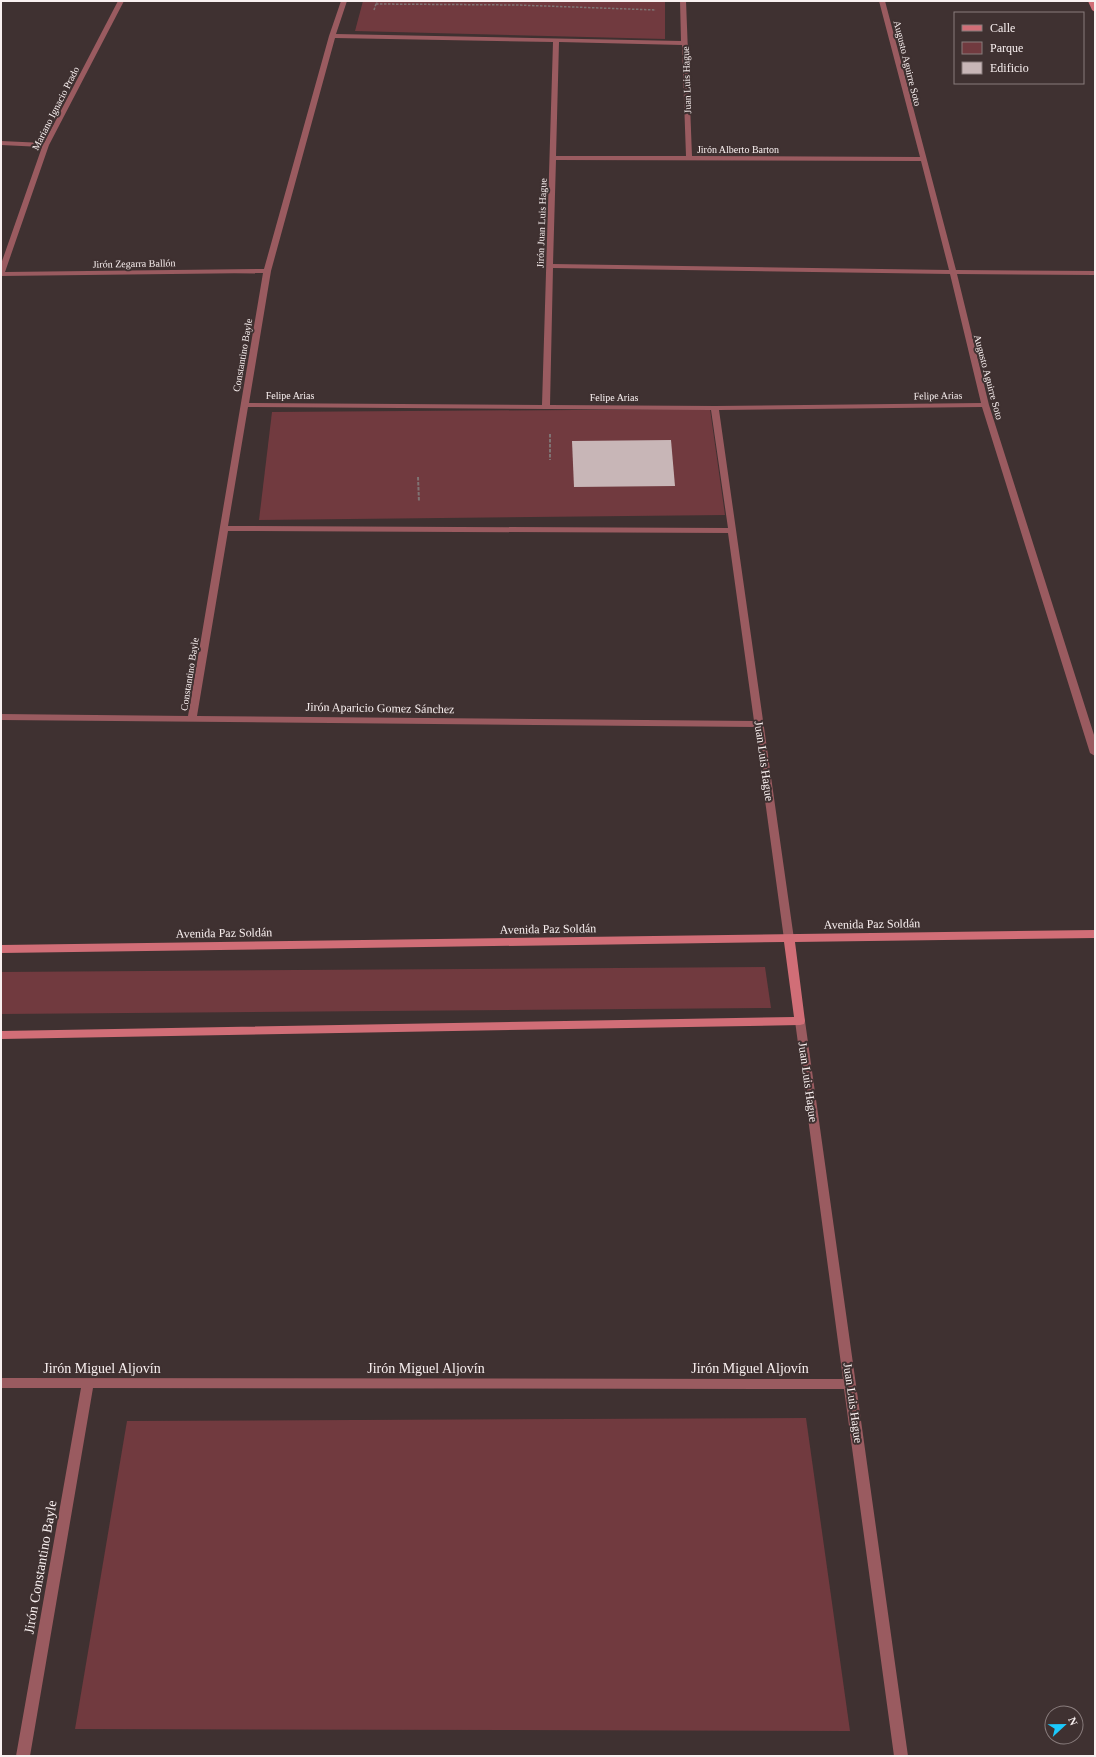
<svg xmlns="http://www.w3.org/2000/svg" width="1096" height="1757" font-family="Georgia,serif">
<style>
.green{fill:#713a3f}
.building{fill:#c8b6b7}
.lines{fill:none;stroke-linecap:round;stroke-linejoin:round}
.path-far1{stroke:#7f7373;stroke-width:1.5;stroke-dasharray:2.5 1.5;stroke-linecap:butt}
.path{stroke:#7f7373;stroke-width:2;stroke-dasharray:3.5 1.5;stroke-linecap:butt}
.street{fill:#9a5b60;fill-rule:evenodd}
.secondary{fill:#d16e77;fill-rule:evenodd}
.labels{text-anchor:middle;stroke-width:4;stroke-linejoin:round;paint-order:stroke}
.far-street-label{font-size:10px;fill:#f9f0f0;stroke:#3f3131}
.street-label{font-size:12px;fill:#f9f0f0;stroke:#3f3131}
.near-street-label{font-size:14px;fill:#f9f0f0;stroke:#3f3131}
</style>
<rect width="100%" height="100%" fill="#3f3131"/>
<!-- green -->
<g class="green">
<polygon points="363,1 665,1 665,39 355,31"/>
<polygon points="710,409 725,515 259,520 272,412"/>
<polygon points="765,967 771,1008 1,1014 1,972"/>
<polygon points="806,1418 850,1731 75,1729 127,1421"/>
</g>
<!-- building -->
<polygon class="building" points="671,440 675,486 574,487 572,441"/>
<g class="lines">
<!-- path-far1 -->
<g class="path-far1">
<polyline points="376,4 517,5 656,10"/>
<polyline points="374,10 377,1"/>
</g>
<!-- path -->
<g class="path">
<polyline points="550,434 550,460"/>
<polyline points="418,477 419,502"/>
</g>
<!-- street -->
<g class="street">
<path d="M118,1h6l-75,144 -44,127 259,-3 65,-233 12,-35h6l-11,33 345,7 -1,-40h6l6,155 228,1 -41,-156h6l71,269 139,1v4l-138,-1 32,131 106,333v18l-5,-3 -108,-346 -263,3 75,529 -1,3h-8l-1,-3 -29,-212 -754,-7v-6l187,2 75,-443 -262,3v-12l41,-117 -41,-2v-4l43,2zM335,38l218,4 -11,363 -293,-2 22,-132zM559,42l123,3 4,111h-130zM556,160l365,1 28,109 -396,-6zM553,268l397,6 31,129 -266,3 -165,-1zM248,407l463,3 17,118 -500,-2zM228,531l500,2 26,188 -557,-5z"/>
<polygon points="800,1017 804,1018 805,1021 908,1756 894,1756 844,1389 93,1388 30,1756 16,1756 81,1388 1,1388 1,1378 843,1379 795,1021 796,1018"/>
</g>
<!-- secondary -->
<g class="secondary">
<polygon points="1088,1 1094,1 1095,12 1092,10"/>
<polygon points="1095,930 1095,938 795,942 805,1021 804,1024 800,1025 1,1039 1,1031 794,1017 784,942 1,953 1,945"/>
</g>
</g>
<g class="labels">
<!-- far-street labels -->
<g class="far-street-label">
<text transform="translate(908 63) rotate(76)" y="4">Augusto Aguirre Soto</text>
<text transform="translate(686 80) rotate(-92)" y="4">Juan Luis Hague</text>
<text transform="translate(55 108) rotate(-63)" y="4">Mariano Ignacio Prado</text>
<text x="738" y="153">Jirón Alberto Barton</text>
<text transform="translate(541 223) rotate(-88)" y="4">Jirón Juan Luis Hague</text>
<text transform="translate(134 263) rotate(-1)" y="4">Jirón Zegarra Ballón</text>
<text transform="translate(242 355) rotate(-80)" y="4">Constantino Bayle</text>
<text transform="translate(989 377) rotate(75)" y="4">Augusto Aguirre Soto</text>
<text x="290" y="399">Felipe Arias</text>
<text transform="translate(938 395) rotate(-1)" y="4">Felipe Arias</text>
<text x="614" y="401">Felipe Arias</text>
<text transform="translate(189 674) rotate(-81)" y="4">Constantino Bayle</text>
</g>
<!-- street labels -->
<g class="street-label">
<text transform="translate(380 708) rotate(1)" y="4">Jirón Aparicio Gomez Sánchez</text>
<text transform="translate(764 761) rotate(82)" y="4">Juan Luis Hague</text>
<text transform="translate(872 924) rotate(-1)" y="4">Avenida Paz Soldán</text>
<text transform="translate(548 929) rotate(-1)" y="4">Avenida Paz Soldán</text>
<text transform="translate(224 933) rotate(-1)" y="4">Avenida Paz Soldán</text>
<text transform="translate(808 1082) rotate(82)" y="4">Juan Luis Hague</text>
<text transform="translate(853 1403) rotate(82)" y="4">Juan Luis Hague</text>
</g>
<!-- near-street labels -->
<g class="near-street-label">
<text x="102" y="1373">Jirón Miguel Aljovín</text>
<text x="426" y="1373">Jirón Miguel Aljovín</text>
<text x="750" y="1373">Jirón Miguel Aljovín</text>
<text transform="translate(40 1567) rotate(-80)" y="5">Jirón Constantino Bayle</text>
</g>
</g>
<!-- border -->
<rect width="1096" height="1757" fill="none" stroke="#f9f0f0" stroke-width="4"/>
<!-- legend -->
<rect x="954" y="12" width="130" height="72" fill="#3f3131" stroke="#897d7d"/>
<rect x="962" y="25" width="20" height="6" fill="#d16e77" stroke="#897d7d"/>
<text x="990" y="32" font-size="12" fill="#f9f0f0">Calle</text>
<rect x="962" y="42" width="20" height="12" fill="#713a3f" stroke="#897d7d"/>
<text x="990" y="52" font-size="12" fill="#f9f0f0">Parque</text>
<rect x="962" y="62" width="20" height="12" fill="#c8b6b7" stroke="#897d7d"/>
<text x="990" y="72" font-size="12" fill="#f9f0f0">Edificio</text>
<!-- north arrow -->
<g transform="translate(1064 1725) rotate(68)"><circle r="19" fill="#3f3131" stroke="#897d7d"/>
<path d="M0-3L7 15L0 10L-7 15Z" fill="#1cc9fc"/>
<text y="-6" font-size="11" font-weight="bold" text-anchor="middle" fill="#f9f0f0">N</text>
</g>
</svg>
